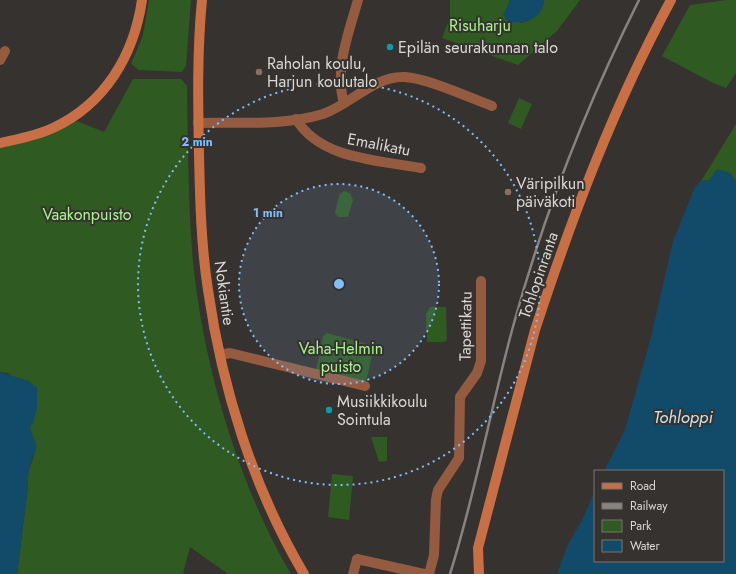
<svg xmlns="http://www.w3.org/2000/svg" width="736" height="574" font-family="Jost,sans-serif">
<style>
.green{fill:#2f5a21}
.water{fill:#114b69}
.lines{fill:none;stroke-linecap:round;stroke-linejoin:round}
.street{stroke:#945b41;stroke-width:10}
.secondary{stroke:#c96f45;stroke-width:10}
.rail{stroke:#868380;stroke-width:2.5}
.ring{fill:none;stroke:#80bdfa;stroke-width:2;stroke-dasharray:2 4}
.culture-dot{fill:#0f9aa8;stroke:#36322f;stroke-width:1.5}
.education-dot{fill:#8d6e63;stroke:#36322f;stroke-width:1.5}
.labels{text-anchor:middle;stroke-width:4;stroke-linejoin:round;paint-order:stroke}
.park-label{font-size:16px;fill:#a6f58e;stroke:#36322f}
.poi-label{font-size:16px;fill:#dad7d5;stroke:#36322f;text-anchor:start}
.street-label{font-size:16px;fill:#dad7d5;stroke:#36322f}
.water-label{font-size:17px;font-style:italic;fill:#cae1ef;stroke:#36322f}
.centre{fill:#80bdfa;stroke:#36322f;stroke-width:2}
.ring-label{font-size:12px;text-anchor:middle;font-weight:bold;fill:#80bdfa;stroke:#36322f;stroke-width:4;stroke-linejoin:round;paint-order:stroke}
</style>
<rect width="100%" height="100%" fill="#36322f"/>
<!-- green -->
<g class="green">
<polygon points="149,0 191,0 186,66 182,72 139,70 131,64 143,35"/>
<path d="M450,0h60l-1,3 11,20c12,-2 23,-10 24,-23h36l-23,31 -39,34 -76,-27 8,-21z"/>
<polygon points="726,0 736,0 736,73 726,88 713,83 662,56 690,5"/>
<path d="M133,79h48l6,7c1,54 1,109 5,163 8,106 45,234 99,325h-63l-38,-27 -7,27h-166l11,-89c-3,-11 5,-23 7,-33 3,-10 -6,-18 -5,-27 2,-9 7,-14 6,-24l-28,-28 -8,-1v-224l50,-13 27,-14 27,11z"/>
<polygon points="519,98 532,104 521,129 508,123"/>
<polygon points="736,124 736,181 730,173 709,180 701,181"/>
<polygon points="344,191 350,193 353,200 348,217 338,217 335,213 339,195"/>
<polygon points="430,307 446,307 447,340 444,342 427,342 426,314"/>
<polygon points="327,333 374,346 366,382 316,370 323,336"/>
<polygon points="371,437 387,437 387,461 379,462"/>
<polygon points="332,474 353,476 349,520 328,517"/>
</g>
<!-- water -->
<g class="water">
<path d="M510,0h34c-2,20 -19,23 -36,22l-5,-7z"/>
<polygon points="717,169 730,173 736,181 736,574 557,574 568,544 582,520 595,491 595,561 723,561 723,471 604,471 625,430 651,337 673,241 695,187 701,181 709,180"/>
<path d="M0,372l29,9 8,7v20l-4,15 -3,3c1,9 7,15 6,24 0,3 -4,6 -4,9 -2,6 -5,21 -4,26l-11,89h-17z"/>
</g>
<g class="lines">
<!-- street -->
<g class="street">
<polyline points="0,60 5,51"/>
<path d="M344,103c-10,-34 5,-71 14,-103"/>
<path d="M296,119c25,41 83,41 125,49"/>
<path d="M198,123c41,-1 85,3 125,-9 27,-9 52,-39 82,-37 22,1 65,21 87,29"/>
<polyline points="220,355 230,353 365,386"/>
<polyline points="353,574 357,559 424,574"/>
<polyline points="429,574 434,555 436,499 438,490 459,458 460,397 477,373 481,361 481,281"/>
</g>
<!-- secondary -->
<g class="secondary">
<path d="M202,0c-5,51 -4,103 -3,154 1,45 2,91 9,136 14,98 45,198 96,284"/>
<path d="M0,143c18,-4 36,-7 53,-15 52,-24 81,-73 89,-128"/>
<path d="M479,574l-1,-26 57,-218c37,-113 79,-225 136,-330"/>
</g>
<!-- rail -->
<path class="rail" d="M450,574c26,-82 41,-168 64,-251 31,-112 73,-219 125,-323"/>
</g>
<!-- distance rings -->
<circle cx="339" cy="284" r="100" fill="#80bdfa" fill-opacity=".12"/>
<g class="ring">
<circle cx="339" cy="284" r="100"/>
<circle cx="339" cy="284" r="201"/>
</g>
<!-- markers -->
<g class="culture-dot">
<circle cx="390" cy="47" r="4"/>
<circle cx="329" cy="410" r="4"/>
</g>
<g class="education-dot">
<circle cx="259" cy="72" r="4"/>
<circle cx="508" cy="192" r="4"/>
</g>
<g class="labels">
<!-- park labels -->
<g class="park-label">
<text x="480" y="31">Risuharju</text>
<text x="87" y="220">Vaakonpuisto</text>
<text x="341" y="354">Vaha-Helmin<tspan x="341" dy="18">puisto</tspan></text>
</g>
<!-- poi labels -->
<g class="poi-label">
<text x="398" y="53">Epilän seurakunnan talo</text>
<text x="267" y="69">Raholan koulu,<tspan x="267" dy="18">Harjun koulutalo</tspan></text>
<text x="516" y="189">Väripilkun<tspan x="516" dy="18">päiväkoti</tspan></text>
<text x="337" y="407">Musiikkikoulu<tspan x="337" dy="18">Sointula</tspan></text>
</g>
<!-- street labels -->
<g class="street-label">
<text transform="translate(379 144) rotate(11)" y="6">Emalikatu</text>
<text transform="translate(538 275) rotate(-71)" y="6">Tohlopinranta</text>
<text transform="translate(225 293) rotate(82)" y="6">Nokiantie</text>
<text transform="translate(465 326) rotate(-89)" y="6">Tapettikatu</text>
</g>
<!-- water labels -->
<g class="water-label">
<text x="683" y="423">Tohloppi</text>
</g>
</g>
<circle cx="339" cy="284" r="6" class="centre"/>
<g class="ring-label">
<text x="197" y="146">2 min</text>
<text x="268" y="217">1 min</text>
</g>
<!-- legend -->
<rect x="594" y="470" width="130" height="92" fill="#36322f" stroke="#787471"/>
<rect x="602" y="483" width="20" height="6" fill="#c96f45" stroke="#787471"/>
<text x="630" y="490" font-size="12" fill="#dad7d5">Road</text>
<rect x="602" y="503" width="20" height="6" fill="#868380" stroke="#787471"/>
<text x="630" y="510" font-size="12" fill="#dad7d5">Railway</text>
<rect x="602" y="520" width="20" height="12" fill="#2f5a21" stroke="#787471"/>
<text x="630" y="530" font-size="12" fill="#dad7d5">Park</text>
<rect x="602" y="540" width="20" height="12" fill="#114b69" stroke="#787471"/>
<text x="630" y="550" font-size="12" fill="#dad7d5">Water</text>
</svg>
